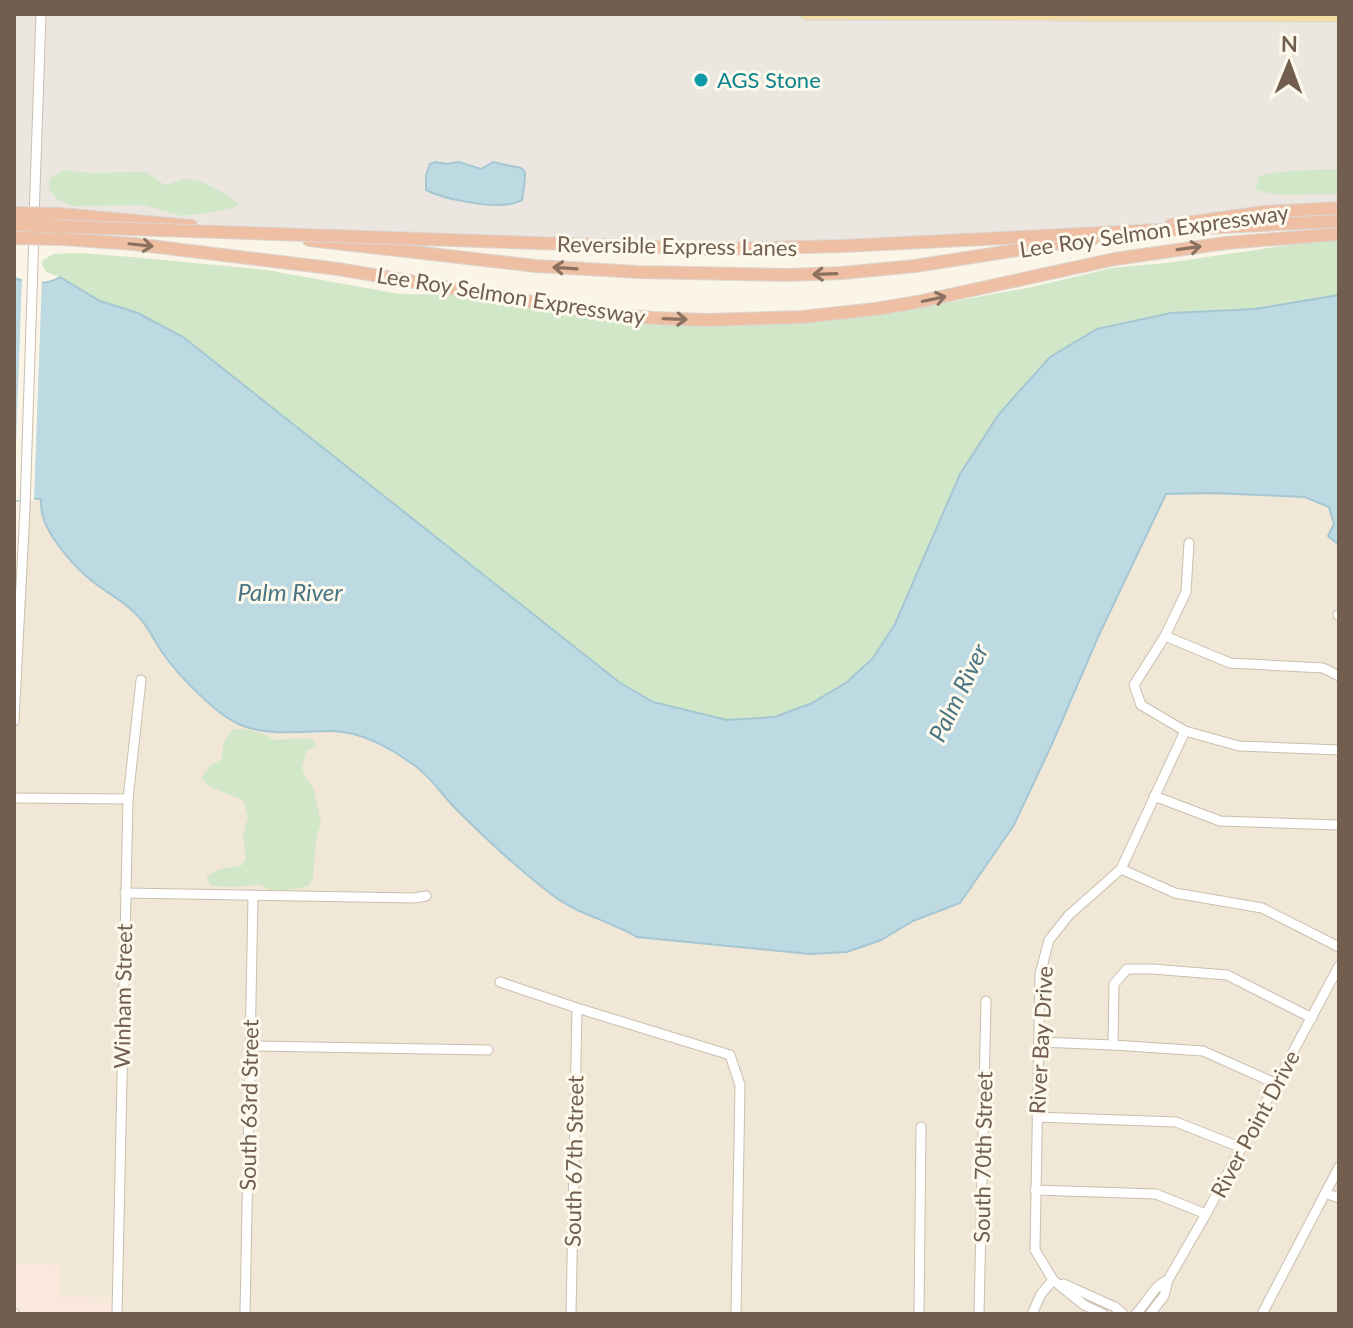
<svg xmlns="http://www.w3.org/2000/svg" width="1353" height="1328" font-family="Lato,sans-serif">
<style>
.residential{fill:#f1e7d6}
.commercial{fill:#fae8dc}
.industrial{fill:#ebe7e0}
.green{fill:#d1e7c7}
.water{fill:#bdd9e2;stroke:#a4c7d3;stroke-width:2}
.pier{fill:#faf5e7}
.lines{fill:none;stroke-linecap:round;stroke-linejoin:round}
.minor-casing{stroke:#cbbeae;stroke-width:11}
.major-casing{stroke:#dad5d1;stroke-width:13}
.highway-casing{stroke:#dad5d1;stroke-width:14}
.minor{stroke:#fff;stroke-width:9}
.major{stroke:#f3dea6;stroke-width:11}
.highway{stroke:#efbfa4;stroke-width:12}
.highway-bridge-casing{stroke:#dad5d1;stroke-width:14;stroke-linecap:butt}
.highway-bridge{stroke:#efbfa4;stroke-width:12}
.oneway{stroke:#8b715f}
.culture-dot{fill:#0f9aa8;stroke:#fdf9ed;stroke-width:3}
.labels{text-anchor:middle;stroke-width:6;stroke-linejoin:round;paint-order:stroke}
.culture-label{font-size:22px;fill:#0d838f;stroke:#fdf9ed;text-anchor:start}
.street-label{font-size:22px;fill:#725e4e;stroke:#fdf9ed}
.water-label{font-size:24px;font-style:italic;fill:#497483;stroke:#fdf9ed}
</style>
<rect width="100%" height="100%" fill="#faf5e7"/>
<!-- residential -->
<polygon class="residential" points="1212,493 1305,497 1329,507 1334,524 1328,536 1339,545 1339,1314 117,1314 117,1298 59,1297 59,1265 14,1264 14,745 21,498 41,499 42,516 48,530 86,576 117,597 142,620 286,734 332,731 350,733 375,742 416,766 455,808 511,861 554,897 599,921 622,928 637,937 881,940 913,921 960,903 1014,825 1052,744 1098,637 1166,494"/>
<!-- commercial -->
<polygon class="commercial" points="14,1264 60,1265 59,1297 117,1298 116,1314 16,1314 14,1312"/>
<!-- industrial -->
<g class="industrial">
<polygon points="14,14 40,14 32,209 14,209"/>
<polygon points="43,14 879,14 1339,17 1339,206 1136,229 854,248 343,240 108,213 34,208"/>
</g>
<!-- green -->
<g class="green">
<path d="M1339,169v25l-61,1 -23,-5 4,-14c26,-7 53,-5 80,-7z"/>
<path d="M64,170l25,3 57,-1 19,13c6,-1 14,-5 20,-6 15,-1 45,16 55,27l-26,6 -32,4 -39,-11 -72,1 -14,-7 -8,-10v-10z"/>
<polygon points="1339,240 1339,295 1255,309 1171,313 895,624 873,658 847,682 812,703 775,717 727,720 653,702 619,682 183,337 138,313 100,301 60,277 46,272 41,262 53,254 80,253 132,257 266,270 400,294 457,295 618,311 728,314 846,313 945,303 1032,287 1112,268 1166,263 1309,242"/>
<path d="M234,729c13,0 30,3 40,11l36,-2 7,8 -10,4 -5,17 3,10 8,10 8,35 -5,18 -3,37 -4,9 -28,5 -12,-2 -10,-5 -21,3 -27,-1 -5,-9 14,-8 23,-4 3,-8 -3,-21 5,-19 -5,-17 -31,-12 -11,-10 9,-12 12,-7c1,-13 1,-21 12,-30z"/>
</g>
<!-- water -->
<g class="water">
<path d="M436,162l10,2 13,-2 22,7 12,-7c33,10 36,-4 29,38 -2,1 -10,4 -12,4 -20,4 -67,-5 -84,-14v-15l4,-11z"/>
<path d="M60,277l40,24 38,12 45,24 436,345 34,20 74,18 48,-3 37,-14 35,-21 26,-24 22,-34 65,-150 39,-60 51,-57 47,-28 74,-16 84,-4 84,-14v250l-11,-9 6,-12 -5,-17 -24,-10 -93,-4 -46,1 -68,143 -46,107 -38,81 -54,78 -47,18 -32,19 -34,12 -37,2 -173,-17c-27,-16 -61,-23 -86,-43 -34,-26 -65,-55 -95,-85 -14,-14 -26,-33 -42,-44 -24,-17 -53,-34 -83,-34 -29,0 -56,5 -85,-4 -27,-8 -68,-52 -84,-75 -7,-10 -12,-22 -20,-31 -15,-20 -39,-29 -57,-46 -14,-12 -37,-40 -42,-58 -2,-6 -2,-12 -2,-18l-18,-1 -1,2 -8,1v-223c16,5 32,8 46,-1z"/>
</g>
<!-- pier -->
<polygon class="pier" points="22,276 28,278 42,278 34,501 14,500"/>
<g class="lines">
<!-- minor casing -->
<g class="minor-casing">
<g id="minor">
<polyline points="34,219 41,14"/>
<polyline points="1189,543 1186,592 1165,636 1134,685 1141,705 1185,731 1239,746 1339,750"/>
<polyline points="1338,615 1339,616"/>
<polyline points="1165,636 1230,663 1323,668 1339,676"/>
<polyline points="14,721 25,508 34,233"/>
<polyline points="1154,796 1220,821 1339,825"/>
<polyline points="14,798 128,799"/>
<polyline points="1121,869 1175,893 1262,908 1339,947"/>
<polyline points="125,893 414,898 426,896"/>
<polyline points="500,982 577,1008 730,1055 740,1085 736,1314"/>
<polyline points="1039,1042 1113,1045 1203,1051 1277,1084"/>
<polyline points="1113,1045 1114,984 1127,969 1152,969 1227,975 1312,1018"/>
<polyline points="251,1046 488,1050"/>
<polyline points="1037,1117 1176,1122 1242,1148"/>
<polyline points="1035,1190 1156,1194 1206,1214"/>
<polyline points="1325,1193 1339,1198"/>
<polyline points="1064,1284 1115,1307 1123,1314"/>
<polyline points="14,1313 15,1314"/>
<polyline points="117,1314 128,799 141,680"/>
<polyline points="245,1314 253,896"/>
<polyline points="571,1314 577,1008"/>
<polyline points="919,1314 921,1127"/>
<polyline points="979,1314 986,1001"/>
<polyline points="1032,1314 1041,1294 1053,1280"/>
<polyline points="1103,1314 1084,1305 1053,1280 1035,1250 1040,974 1049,940 1069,915 1121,869 1185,731"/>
<path d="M1136,1314c11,-11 17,-28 32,-34"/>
<polyline points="1150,1314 1164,1296 1168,1280 1206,1214 1339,966"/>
<polyline points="1262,1314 1339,1167"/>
</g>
</g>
<!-- major casing -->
<g class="major-casing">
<polyline id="major" points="806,14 1339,16"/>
</g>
<!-- highway casing -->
<g class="highway-casing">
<g id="highway">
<polyline points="61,214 191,226"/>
<polyline points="1171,225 1264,212 1339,208"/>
<polyline points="63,239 134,244 338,269 598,313 653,318 707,320 802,317 876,309 917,302 1115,259 1226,243 1339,234"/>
<polyline points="309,240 536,266 638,272 788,275 842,273 915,266 1094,238"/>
</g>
</g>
<!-- minor -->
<use href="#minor" class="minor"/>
<!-- major -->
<use href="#major" class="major"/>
<!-- highway -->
<use href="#highway" class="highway"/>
<!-- highway-bridge casing -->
<g class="highway-bridge-casing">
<g id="highway-bridge">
<polyline points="14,213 61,214"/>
<polyline points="14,225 715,249 843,246 1339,221"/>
<polyline points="14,238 63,239"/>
</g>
</g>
<!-- highway-bridge -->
<use href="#highway-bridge" class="highway-bridge"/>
</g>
<!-- one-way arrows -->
<defs><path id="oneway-shaft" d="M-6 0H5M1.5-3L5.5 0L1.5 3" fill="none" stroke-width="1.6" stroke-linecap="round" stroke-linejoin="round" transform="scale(2)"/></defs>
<g class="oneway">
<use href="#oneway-shaft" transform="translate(141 245) rotate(6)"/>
<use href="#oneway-shaft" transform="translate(1189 248) rotate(-8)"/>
<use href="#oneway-shaft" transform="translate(565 268) rotate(-176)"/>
<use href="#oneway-shaft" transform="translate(825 274) rotate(178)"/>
<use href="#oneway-shaft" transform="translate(934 299) rotate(-12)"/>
<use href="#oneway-shaft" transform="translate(675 319) rotate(2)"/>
</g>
<!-- markers -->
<circle class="culture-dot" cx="701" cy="80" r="8"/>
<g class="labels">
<!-- culture labels -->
<g class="culture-label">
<text x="717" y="88">AGS Stone</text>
</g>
<!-- street labels -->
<g class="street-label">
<text transform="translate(1154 231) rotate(-8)" y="8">Lee Roy Selmon Expressway</text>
<text transform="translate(677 246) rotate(1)" y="8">Reversible Express Lanes</text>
<text transform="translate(511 296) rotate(9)" y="8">Lee Roy Selmon Expressway</text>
<text transform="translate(123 996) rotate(-89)" y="8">Winham Street</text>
<text transform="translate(1041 1040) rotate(-87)" y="8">River Bay Drive</text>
<text transform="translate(249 1105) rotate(-89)" y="8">South 63rd Street</text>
<text transform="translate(1255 1124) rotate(-62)" y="8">River Point Drive</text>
<text transform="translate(983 1157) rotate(-89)" y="8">South 70th Street</text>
<text transform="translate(574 1161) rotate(-89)" y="8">South 67th Street</text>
</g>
<!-- water labels -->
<g class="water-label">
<text x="290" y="601">Palm River</text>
<text transform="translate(959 693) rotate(-64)" y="8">Palm River</text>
</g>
</g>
<!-- border -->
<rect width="1353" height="1328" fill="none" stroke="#725e4e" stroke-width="32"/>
<!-- north arrow -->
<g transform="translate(1289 64) rotate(1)" stroke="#fdf9ed" stroke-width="6" paint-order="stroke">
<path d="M0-6L14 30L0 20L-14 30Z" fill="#725e4e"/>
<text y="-12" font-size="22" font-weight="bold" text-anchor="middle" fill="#725e4e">N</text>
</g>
</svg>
